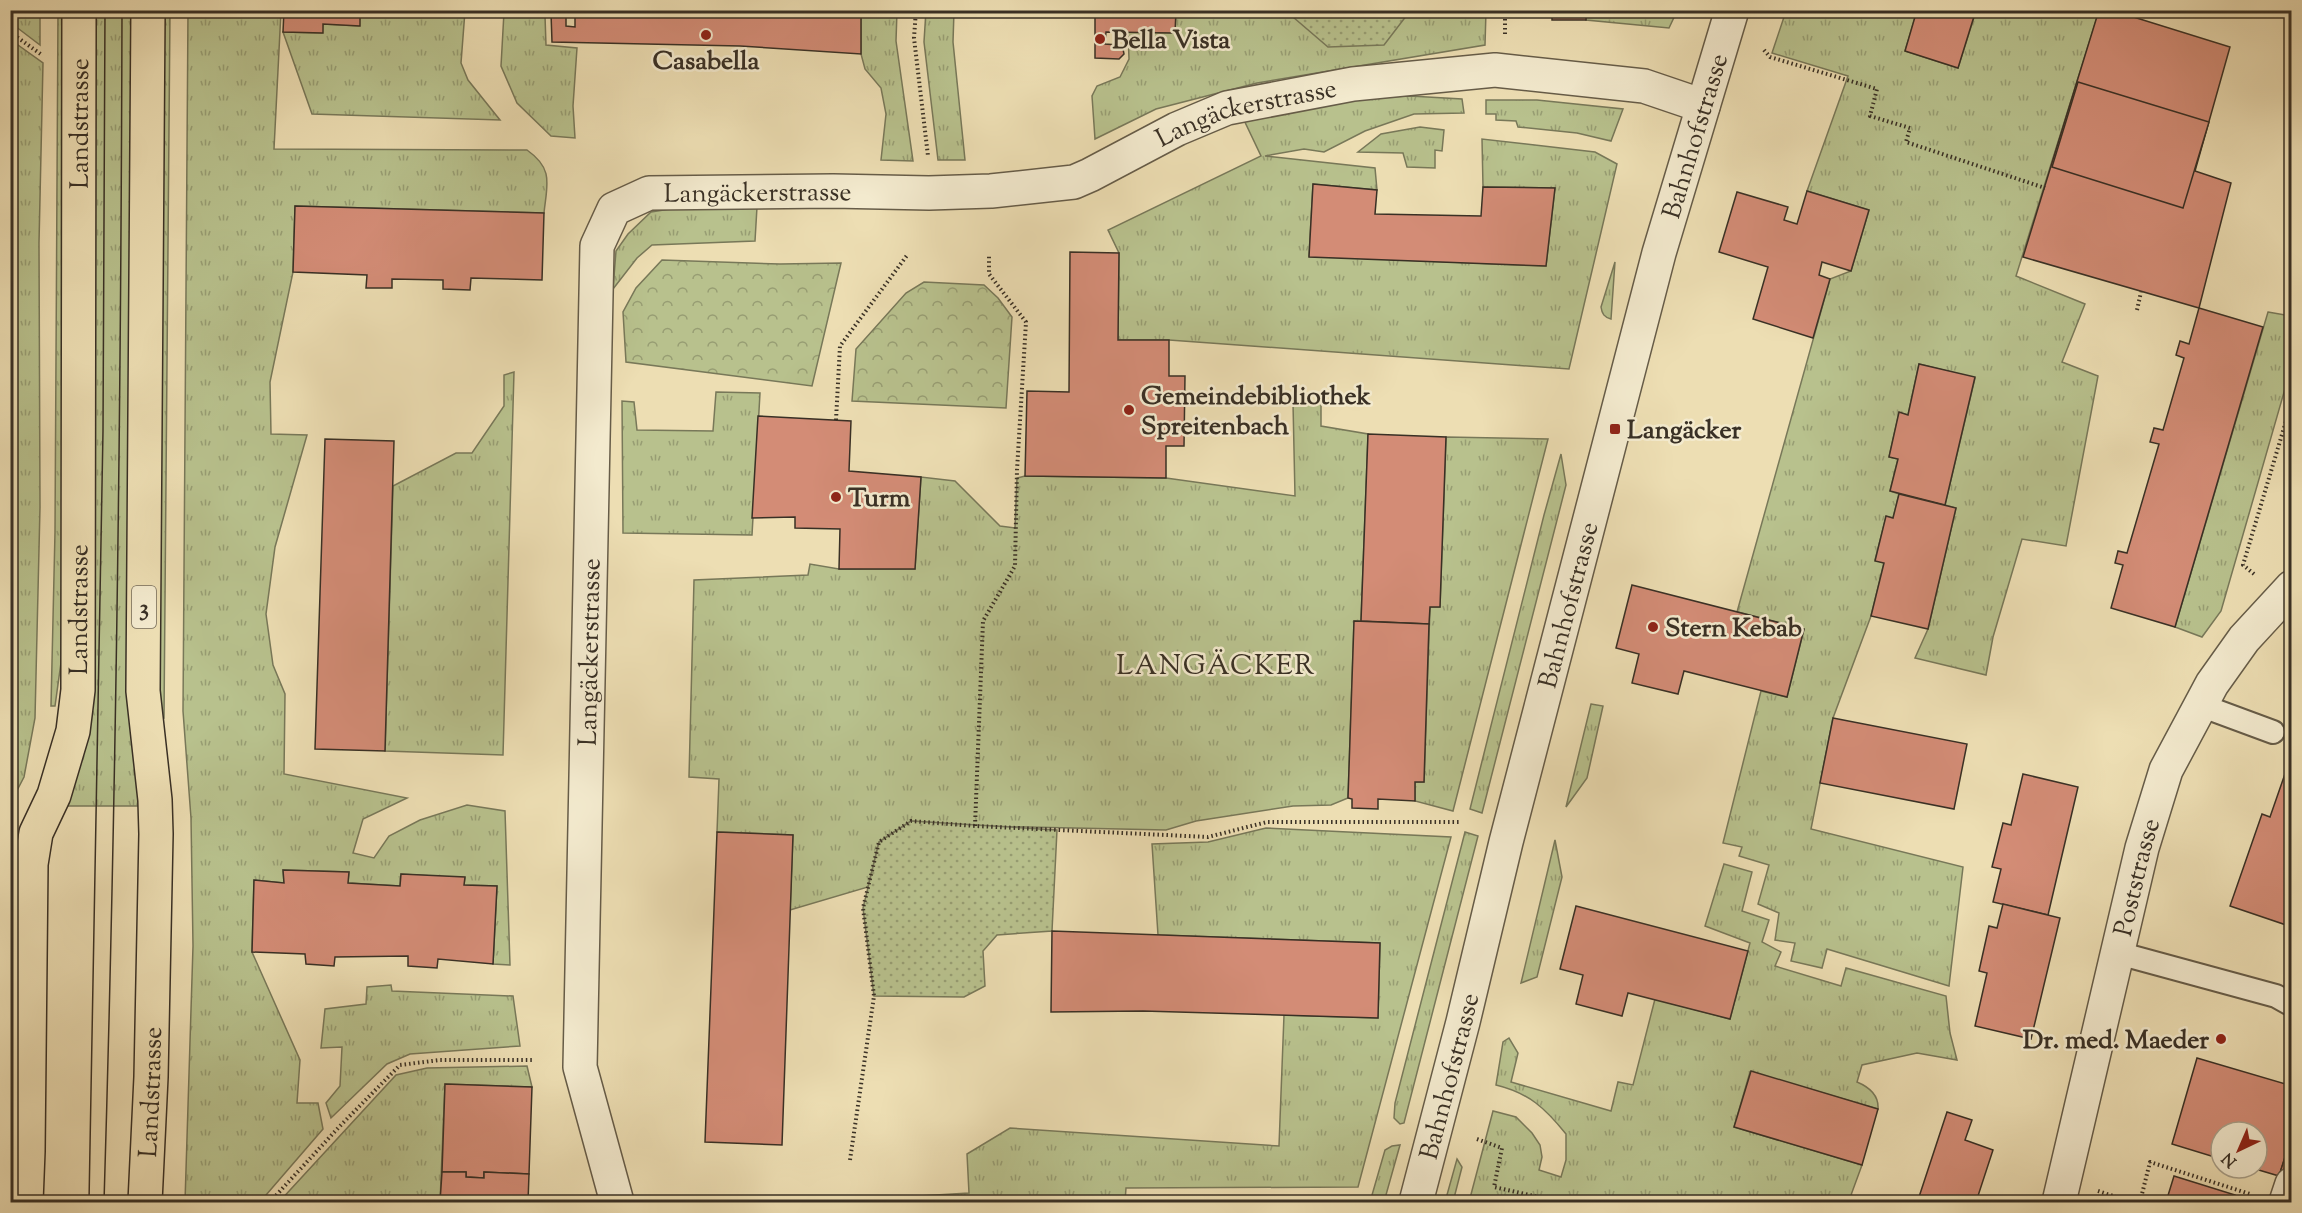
<svg xmlns="http://www.w3.org/2000/svg" width="2302" height="1213" font-family="'Sorts Mill Goudy',serif">
<style>
.grass{fill:url(#grass-tufts);stroke:#787859;stroke-width:1.5}
.forest{fill:url(#forest-crowns);stroke:#787859;stroke-width:1.5}
.park{fill:url(#park-dots);stroke:#787859;stroke-width:1.5}
.building{fill:#d38c76;stroke:#393025;stroke-width:1.5}
.lines{fill:none;stroke-linecap:round;stroke-linejoin:round}
.service-casing{stroke:#665c48;stroke-width:26}
.minor-casing{stroke:#665c48;stroke-width:36}
.tertiary-casing{stroke:#665c48;stroke-width:36}
.primary-casing{stroke:#393025;stroke-width:36}
.path{stroke:#393025;stroke-width:4;stroke-dasharray:1.5 3;stroke-linecap:butt}
.service{stroke:#f3eace;stroke-width:22}
.minor{stroke:#f3eace;stroke-width:33}
.tertiary{stroke:#f3eace;stroke-width:33}
.primary{stroke:#eddeb3;stroke-width:33}
.tram{stroke:#393025;stroke-width:1.5}
.poi-dot{fill:#8f2418;stroke:#f3eace;stroke-width:2}
.labels{text-anchor:middle;stroke-width:5;stroke-linejoin:round;paint-order:stroke}
.shield{fill:#f3eace;stroke:#716858;stroke-width:1.5}
.shield-label{font-size:24px;font-weight:bold;fill:#393025}
.poi-label{font-size:26px;font-weight:bold;fill:#393025;stroke:#f3eace;text-anchor:start}
.street-label{font-size:26px;fill:#393025;stroke:#f3eace}
.quarter-label{font-size:28px;letter-spacing:1.5px;fill:#393025;stroke:#f3eace}
</style>
<defs>
<pattern id="grass-tufts" width="24" height="20" patternUnits="userSpaceOnUse" patternTransform="scale(1.5)"><rect width="24" height="20" fill="#b8c18d"/><path d="M3 7l-1-3M5 7V3M7 7l1-3M15 17l-1-3M17 17v-4M19 17l1-3" fill="none" stroke="#979d73"/></pattern>
<pattern id="forest-crowns" width="20" height="18" patternUnits="userSpaceOnUse" patternTransform="scale(1.5)"><rect width="20" height="18" fill="#b8c18d"/><path d="M2 6a3 3 0 1 1 6 0M12 15a3 3 0 1 1 6 0" fill="none" stroke="#979d73"/></pattern>
<pattern id="park-dots" width="8" height="8" patternUnits="userSpaceOnUse" patternTransform="scale(1.5)"><rect width="8" height="8" fill="#b8c18d"/><path d="M2 2h.1M6 6h.1" fill="none" stroke="#979d73" stroke-width="1.8" stroke-linecap="round"/></pattern>
</defs>
<rect width="100%" height="100%" fill="#eddeb3"/>
<filter id="stains"><feTurbulence type="fractalNoise" baseFrequency=".00333" numOctaves="4"/><feColorMatrix values="0 0 0 0 .2 0 0 0 0 .09 0 0 0 0 .02 0 0 0 .5 -.17"/></filter>
<radialGradient id="worn" r=".72"><stop offset=".6" stop-color="#630" stop-opacity="0"/><stop offset="1" stop-color="#630" stop-opacity=".3"/></radialGradient>
<!-- grass -->
<g class="grass">
<polygon points="67,10 63,648 55,706 51,706 55,532 58,11"/>
<polygon points="170,10 164,718 161,718 157,695 161,11"/>
<polygon points="926,10 954,11 953,42 965,160 938,160 924,42"/>
<polygon points="11,11 40,11 40,45 11,23"/>
<polygon points="93,11 134,11 140,806 66,806"/>
<path d="M188,11h93l-7,138 253,1c27,19 20,34 17,63l-249,-7 -2,66 -23,110 1,52 36,1 -32,112 -9,67 7,51 12,29 -1,80 123,24 -44,21 -10,34 21,5 15,-22 31,-16 47,-15 38,6 5,154 -17,-1 4,-78 -33,-1 1,-7 -64,-4 -1,12 -52,-3 1,-11 -66,-2 1,13 -30,-3 -2,72 48,108 -3,43h21l5,26 -63,73h-75l8,-256 -2,-128 -8,-107z"/>
<polygon points="360,11 465,11 461,63 468,80 500,120 312,114 283,32 322,33 323,24 359,26"/>
<polygon points="861,11 897,11 896,41 913,161 881,160 886,114 881,88 865,69 861,54"/>
<polygon points="1176,11 1486,11 1485,45 1257,83 1156,109 1095,139 1092,96 1097,86 1120,77 1129,59 1128,32 1175,33"/>
<polygon points="1586,11 1677,11 1669,28 1586,20"/>
<polygon points="1786,11 1917,11 1905,51 1958,68 1976,11 2099,11 2016,276 2085,304 2062,362 2098,376 2066,546 2022,539 1993,637 1986,675 1915,658 1928,629 1956,508 1945,505 1975,378 1919,364 1908,415 1899,413 1889,457 1898,459 1890,491 1899,494 1893,518 1886,517 1875,560 1884,563 1871,616 1833,718 1811,829 1963,867 1949,986 1827,949 1822,968 1791,961 1795,943 1775,940 1779,913 1758,904 1769,865 1739,856 1742,847 1723,843 1761,691 1787,697 1804,629 1737,612 1830,279 1851,271 1869,210 1807,191 1848,76 1772,53"/>
<polygon points="504,12 545,16 546,45 577,48 573,106 575,138 551,136 517,103 501,66"/>
<polygon points="11,40 43,63 39,243 40,507 35,718 24,777 11,802 10,456 17,191 10,178"/>
<polygon points="1410,96 1462,99 1464,113 1414,114 1365,131 1324,152 1304,149 1265,156 1375,168 1377,190 1313,184 1309,256 1546,266 1555,188 1483,187 1482,139 1595,152 1617,164 1569,369 1169,340 1118,340 1119,253 1108,230 1261,156 1243,118 1351,98"/>
<polygon points="1486,100 1537,100 1623,109 1611,141 1577,133 1518,127 1516,121 1496,120 1496,114 1486,114"/>
<polygon points="1420,127 1444,130 1442,151 1435,150 1435,168 1407,167 1403,153 1358,152 1381,134"/>
<polygon points="689,206 757,207 755,241 652,245 637,258 613,289 616,251 628,234 651,212"/>
<path d="M1615,262l-4,57c-7,-2 -9,-5 -10,-12z"/>
<polygon points="2268,312 2291,316 2291,368 2221,611 2202,637 2175,627"/>
<polygon points="514,372 503,755 385,751 393,486 456,453 472,453 504,406 504,375"/>
<polygon points="716,392 760,393 752,535 623,533 622,401 634,402 637,430 713,431"/>
<polygon points="1293,403 1321,404 1321,426 1368,434 1361,621 1354,621 1348,798 1331,805 1293,806 1196,821 1166,830 975,826 911,821 879,842 868,887 790,910 793,835 717,832 719,779 689,777 694,580 808,575 810,564 839,569 915,569 921,477 955,481 1000,526 1015,528 1017,478 1025,476 1166,478 1295,496"/>
<polygon points="1446,437 1548,439 1453,811 1415,801 1415,782 1424,782 1430,607 1440,607"/>
<polygon points="1561,454 1566,485 1482,813 1470,809 1544,515"/>
<polygon points="1591,704 1603,706 1587,778 1566,807"/>
<polygon points="1266,828 1451,837 1358,1187 1126,1188 1125,1202 819,1202 969,1193 967,1154 1010,1128 1279,1146 1284,1015 1378,1018 1380,943 1158,935 1152,844 1208,842"/>
<polygon points="1465,832 1478,836 1404,1123 1400,1124 1394,1118 1395,1103"/>
<polygon points="1555,840 1562,877 1537,977 1521,983"/>
<path d="M1724,864l28,8 -10,39 27,9 -7,22 19,10 -6,14 66,20 5,-18 100,28 4,37 7,27 -40,-7 -55,12 -5,17c12,5 22,13 21,27l-128,-37 -16,55 128,38 -11,30 17,7h-399l24,-91 23,6 16,16 8,12 2,12 -3,13 22,7 5,-17v-26c-21,-26 -37,-41 -70,-49l7,-43 6,-4 9,15 -7,29 100,29 7,-29 15,3 22,-86 75,20 20,-76 -45,-17z"/>
<polygon points="391,985 392,991 513,996 520,1046 410,1054 387,1064 331,1118 326,1103 340,1086 342,1047 321,1048 325,1009 366,1004 367,987"/>
<polygon points="527,1066 532,1087 445,1084 440,1202 279,1202 396,1075 427,1068"/>
<polygon points="1400,1145 1384,1202 1370,1202 1385,1150 1392,1146"/>
<polygon points="1457,1159 1462,1167 1453,1202 1445,1202"/>
<polygon points="1158,1199 1236,1202 1158,1202"/>
</g>
<!-- forest -->
<g class="forest">
<polygon points="662,260 780,264 841,263 812,386 626,362 623,312 636,288"/>
<polygon points="924,282 984,285 998,298 1012,317 1006,408 852,401 856,349 906,293"/>
</g>
<!-- park -->
<g class="park">
<polygon points="1286,11 1410,11 1384,45 1328,47"/>
<polygon points="911,821 1057,830 1052,931 997,935 983,951 985,986 964,997 874,996 863,908 879,842"/>
</g>
<!-- building -->
<g class="building">
<polygon points="284,10 360,10 360,26 323,24 323,33 283,32"/>
<polygon points="555,10 563,13 566,17 566,26 575,27 575,10 861,10 861,54 740,46 552,42 551,13"/>
<polygon points="1095,10 1176,10 1175,33 1106,32 1105,44 1118,45 1123,49 1124,54 1119,59 1095,58"/>
<rect x="1552" y="10" width="34" height="10"/>
<polygon points="1917,10 1976,10 1958,68 1905,51"/>
<polygon points="2099,10 2111,10 2230,47 2195,171 2231,183 2199,308 2023,257"/>
<polygon points="2078,82 2209,122 2183,208 2052,167"/>
<polygon points="1313,184 1377,190 1375,214 1481,216 1483,187 1555,188 1546,266 1309,257"/>
<polygon points="1807,191 1869,210 1851,271 1822,262 1819,275 1830,279 1813,338 1753,319 1768,267 1719,252 1737,192 1788,207 1784,220 1797,224"/>
<polygon points="295,206 544,213 542,280 471,278 470,290 443,289 443,280 392,279 392,288 366,288 367,275 293,272"/>
<polygon points="1070,252 1119,253 1118,340 1169,340 1169,376 1185,376 1184,446 1166,446 1166,478 1025,476 1027,391 1069,392"/>
<polygon points="2199,308 2263,327 2175,627 2111,608 2123,565 2115,563 2118,551 2127,553 2159,444 2150,442 2154,428 2163,430 2184,358 2176,355 2180,341 2189,344"/>
<polygon points="1919,364 1975,377 1945,505 1890,491 1898,459 1889,457 1899,412 1908,415"/>
<polygon points="758,416 851,421 849,471 921,477 915,569 839,569 840,529 795,528 795,517 752,518"/>
<polygon points="1368,434 1446,437 1440,607 1430,607 1429,624 1361,621"/>
<polygon points="325,439 394,441 385,751 315,749"/>
<polygon points="1899,494 1956,508 1928,629 1871,616 1884,563 1875,561 1886,516 1893,518"/>
<polygon points="1632,585 1804,629 1787,697 1684,671 1678,694 1632,683 1639,654 1616,648"/>
<polygon points="1354,621 1429,624 1424,782 1415,782 1415,801 1378,799 1378,809 1352,808 1352,799 1348,798"/>
<polygon points="1833,718 1967,744 1954,809 1820,783"/>
<polygon points="2286,771 2292,773 2292,927 2230,906 2262,814 2270,817"/>
<polygon points="2023,774 2078,787 2048,915 1993,902 2001,869 1992,867 2003,823 2011,825"/>
<polygon points="717,832 793,835 782,1145 705,1142"/>
<polygon points="283,870 349,872 348,883 400,886 401,874 465,877 464,885 497,886 493,964 438,959 437,968 408,966 408,956 335,957 334,966 306,964 305,954 252,952 254,880 284,883"/>
<polygon points="2003,904 2060,918 2031,1039 1975,1026 1987,973 1979,971 1989,926 1997,928"/>
<polygon points="1576,906 1748,951 1730,1019 1628,993 1622,1016 1576,1004 1583,975 1560,969"/>
<polygon points="1052,931 1380,943 1378,1018 1143,1011 1051,1012"/>
<polygon points="2197,1058 2292,1086 2292,1135 2279,1176 2252,1168 2257,1168 2257,1132 2221,1132 2221,1159 2172,1144"/>
<polygon points="1751,1071 1878,1109 1862,1165 1734,1127"/>
<polygon points="445,1084 532,1087 529,1174 484,1172 484,1178 466,1177 466,1172 442,1172"/>
<polygon points="1947,1112 1972,1120 1965,1140 1993,1150 1976,1202 1927,1202 1918,1200"/>
<polygon points="2292,1135 2292,1180 2279,1176"/>
<polygon points="442,1172 466,1172 466,1177 484,1178 484,1172 529,1174 528,1202 440,1202"/>
<polygon points="2174,1176 2235,1195 2233,1202 2166,1202"/>
</g>
<g class="lines">
<!-- service casing -->
<g class="service-casing">
<g id="service">
<polyline points="2200,705 2273,732"/>
<polyline points="2118,953 2276,996 2292,1005"/>
</g>
</g>
<!-- minor casing -->
<g class="minor-casing">
<g id="minor">
<path id="s1" d="M617,1202l-37,-135 17,-821 17,-37 35,-16 184,-2 96,2 62,-2 83,-9 16,-7 87,-46 50,-21 126,-24 142,-14 149,16 59,20"/>
<path id="s2" d="M2059,1202l83,-354 24,-78 46,-86 32,-45 48,-52"/>
<polyline points="2286,1202 2292,1184"/>
</g>
</g>
<!-- tertiary casing -->
<g class="tertiary-casing">
<g id="tertiary">
<path id="s3" d="M1416,1202l47,-180 43,-180 153,-589 73,-243"/>
</g>
</g>
<!-- primary casing -->
<g class="primary-casing">
<g id="primary">
<path id="s4" d="M26,1202l2,-51 3,-287 5,-31 18,-38 19,-64 5,-41 1,-680"/>
<path id="s5" d="M145,1202l6,-125 5,-243 -1,-34 -12,-109 5,-681"/>
</g>
</g>
<!-- path -->
<g class="path">
<polyline points="916,10 914,38 928,156"/>
<polyline points="10,32 42,55"/>
<polyline points="1505,34 1505,10"/>
<polyline points="1764,50 1770,57 1877,89 1870,116 1910,128 1906,142 2045,188"/>
<polyline points="2137,310 2141,292"/>
<polyline points="836,420 840,346 908,254"/>
<polyline points="2254,574 2243,565 2292,401"/>
<polyline points="975,826 983,621 1015,566 1017,470 1026,322 989,274 989,255"/>
<polyline points="1477,1139 1502,1148 1494,1187 1560,1202"/>
<polyline points="850,1160 874,996 863,908 879,842 911,821 975,826 1208,837 1267,822 1460,822"/>
<polyline points="2098,1191 2131,1202"/>
<polyline points="270,1202 339,1127 400,1065 440,1060 533,1060"/>
<polyline points="2140,1202 2150,1162 2250,1194"/>
</g>
<!-- service -->
<use href="#service" class="service"/>
<!-- minor -->
<use href="#minor" class="minor"/>
<!-- tertiary -->
<use href="#tertiary" class="tertiary"/>
<!-- primary -->
<use href="#primary" class="primary"/>
<!-- tram -->
<g class="tram">
<polyline points="89,1202 103,431 105,10"/>
<path d="M104,1202c12,-397 17,-794 18,-1192"/>
</g>
</g>
<!-- markers -->
<g class="poi-dot">
<circle cx="706" cy="35" r="6"/>
<circle cx="1100" cy="39" r="6"/>
<circle cx="1129" cy="410" r="6"/>
<rect x="1609" y="423" width="12" height="12" rx="3"/>
<circle cx="836" cy="497" r="6"/>
<circle cx="1653" cy="627" r="6"/>
<circle cx="2221" cy="1039" r="6"/>
</g>
<g class="labels">
<!-- shield labels -->
<rect class="shield" x="132" y="586" width="24" height="42" rx="4.5"/>
<g class="shield-label">
<text x="144" y="615">3</text>
</g>
<!-- poi labels -->
<g class="poi-label">
<text x="1112" y="48">Bella Vista</text>
<text x="706" y="69" text-anchor="middle">Casabella</text>
<text x="1141" y="404">Gemeindebibliothek<tspan x="1141" dy="30">Spreitenbach</tspan></text>
<text x="1627" y="438">Langäcker</text>
<text x="848" y="506">Turm</text>
<text x="1665" y="636">Stern Kebab</text>
<text x="2209" y="1048" text-anchor="end">Dr. med. Maeder</text>
</g>
<!-- street labels -->
<g class="street-label">
<text dy="9" stroke="none"><textPath href="#s1" startOffset="1653">Langäckerstrasse</textPath></text>
<text dy="9" stroke="none"><textPath href="#s4" startOffset="1086">Landstrasse</textPath></text>
<text dy="9" stroke="none"><textPath href="#s3" startOffset="1102">Bahnhofstrasse</textPath></text>
<text dy="9" stroke="none"><textPath href="#s1" startOffset="1149">Langäckerstrasse</textPath></text>
<text dy="9" stroke="none"><textPath href="#s3" startOffset="616">Bahnhofstrasse</textPath></text>
<text dy="9" stroke="none"><textPath href="#s4" startOffset="600">Landstrasse</textPath></text>
<text dy="9" stroke="none"><textPath href="#s1" startOffset="555">Langäckerstrasse</textPath></text>
<text dy="9" stroke="none"><textPath href="#s2" startOffset="334">Poststrasse</textPath></text>
<text dy="9" stroke="none"><textPath href="#s3" startOffset="130">Bahnhofstrasse</textPath></text>
<text dy="9" stroke="none"><textPath href="#s5" startOffset="110">Landstrasse</textPath></text>
</g>
<!-- quarter labels -->
<g class="quarter-label">
<text x="1216" y="674">LANGÄCKER</text>
</g>
</g>
<!-- margin -->
<rect width="2302" height="1213" fill="none" stroke="#eddeb3" stroke-width="36"/>
<rect x="12" y="12" width="2278" height="1189" fill="none" stroke="#393025" stroke-width="3"/>
<rect x="18" y="18" width="2266" height="1177" fill="none" stroke="#393025" stroke-width="1.5"/>
<!-- north arrow -->
<g transform="translate(2239 1150) rotate(224)"><circle r="28" fill="#f3eace" stroke="#a9a08a" stroke-width="1.5"/>
<path d="M0-4.5L10 22L0 15L-10 22Z" fill="#8f2418"/>
<text y="-9" font-size="16" font-weight="bold" text-anchor="middle" fill="#393025">N</text>
</g>
<rect width="100%" height="100%" filter="url(#stains)"/>
<rect width="100%" height="100%" fill="url(#worn)"/>
</svg>
